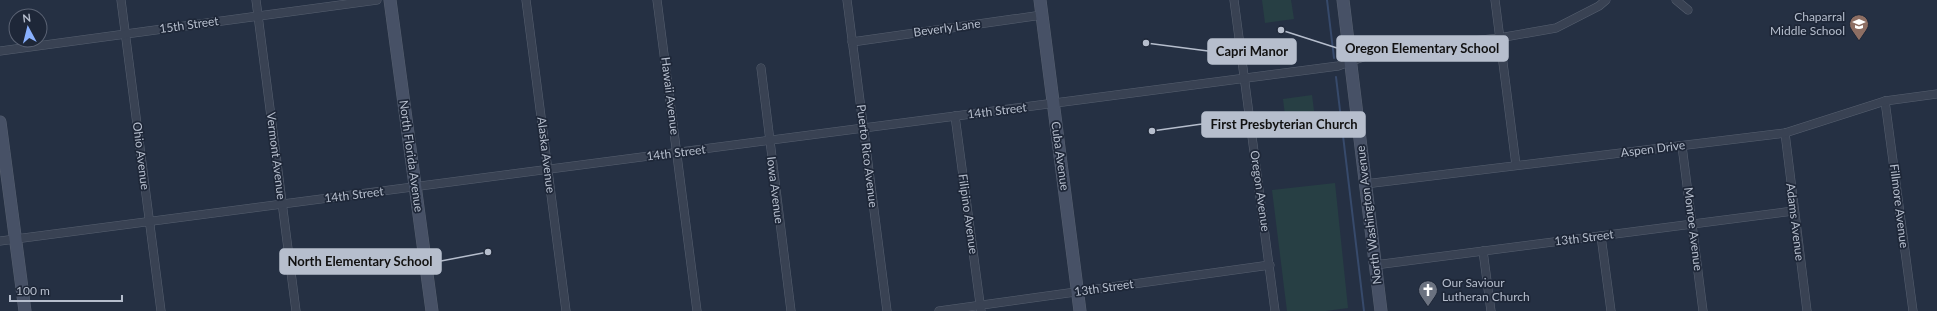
<svg xmlns="http://www.w3.org/2000/svg" width="1937" height="311" font-family="Lato,sans-serif">
<style>
.green{fill:#273f44}
.lines{fill:none;stroke-linecap:round;stroke-linejoin:round}
.stream{stroke:#374a6b;stroke-width:2}
.street-casing{stroke:#576070;stroke-width:9}
.secondary-casing{stroke:#576070;stroke-width:13}
.street{stroke:#394253;stroke-width:8}
.secondary{stroke:#475166;stroke-width:12}
.labels{text-anchor:middle;stroke-width:3.5;stroke-linejoin:round;paint-order:stroke}
.poi-label{font-size:12px;fill:#b6becd;stroke:#1e2738;text-anchor:end}
.street-label{font-size:12px;fill:#b6becd;stroke:#1e2738}
.leader{fill:none;stroke:#b6becd;stroke-width:1.5}
.callout-dot{fill:#b6becd;stroke:#1e2738;stroke-width:1.5}
.callout{fill:#b6becd;stroke:#b6becd;stroke-width:1.5}
.callout-label{font-size:13px;text-anchor:middle;font-weight:bold;fill:#111}
</style>
<rect width="100%" height="100%" fill="#253043"/>
<!-- green -->
<g class="green">
<polygon points="1262,0 1291,0 1294,19 1265,23"/>
<polygon points="1312,95 1314,111 1285,115 1283,99"/>
<polygon points="1335,183 1348,308 1326,311 1287,311 1272,190"/>
</g>
<g class="lines">
<!-- stream -->
<g class="stream">
<polyline points="1327,0 1334,58"/>
<polyline points="1336,77 1364,311"/>
</g>
<!-- street casing -->
<g class="street-casing">
<g id="street">
<polyline points="121,0 161,311"/>
<polyline points="256,0 296,311"/>
<polyline points="526,0 566,311"/>
<polyline points="657,0 697,311"/>
<polyline points="847,0 887,311"/>
<polyline points="1234,0 1275,311"/>
<polyline points="1495,0 1516,165"/>
<polyline points="1676,0 1688,10"/>
<polyline points="852,42 1042,15"/>
<polyline points="0,51 377,0"/>
<polyline points="761,68 791,311"/>
<polyline points="1885,101 1913,311"/>
<polyline points="955,116 981,311"/>
<polyline points="1785,133 1807,311"/>
<polyline points="1682,146 1703,311"/>
<polyline points="1365,184 1785,133 1885,101 1937,94"/>
<polyline points="1601,236 1611,311"/>
<polyline points="0,241 1338,66 1377,52 1499,38 1556,28 1599,6 1606,0"/>
<polyline points="1483,251 1491,311"/>
<polyline points="1375,265 1793,211"/>
<polyline points="939,311 1270,265"/>
</g>
</g>
<!-- secondary casing -->
<g class="secondary-casing">
<g id="secondary">
<polyline points="390,0 432,311"/>
<polyline points="1040,0 1080,311"/>
<polyline points="1343,0 1381,311"/>
<polyline points="0,122 25,311"/>
</g>
</g>
<!-- street -->
<use href="#street" class="street"/>
<!-- secondary -->
<use href="#secondary" class="secondary"/>
</g>
<!-- icons -->
<defs>
<g id="school-pin" transform="scale(1)"><path d="M0 17L-7.5 6A9.5 9.5 0 1 1 7.5 6Z" fill="#8d6e63" stroke="#1e2738"/><path d="M0-5L7-2L0 1L-7-2ZM-4 1L0 2.5L4 1V4Q0 6-4 4Z" fill="#fff"/></g>
<g id="church-pin" transform="scale(1)"><path d="M0 17L-7.5 6A9.5 9.5 0 1 1 7.5 6Z" fill="#6b7280" stroke="#1e2738"/><path d="M-1.2-6h2.4v3.5h3.3v2.4h-3.3V6h-2.4V-.1h-3.3v-2.4h3.3Z" fill="#fff"/></g>
</defs>
<g fill-rule="evenodd">
<use href="#school-pin" x="1859" y="24"/>
<use href="#church-pin" x="1428" y="290"/>
</g>
<g class="labels">
<!-- poi labels -->
<g class="poi-label">
<text x="1845" y="21">Chaparral<tspan x="1845" dy="14">Middle School</tspan></text>
<text x="1442" y="287" text-anchor="start">Our Saviour<tspan x="1442" dy="14">Lutheran Church</tspan></text>
</g>
<!-- street labels -->
<g class="street-label">
<text transform="translate(189 25) rotate(-8)" y="4">15th Street</text>
<text transform="translate(947 28) rotate(-8)" y="4">Beverly Lane</text>
<text transform="translate(670 96) rotate(83)" y="4">Hawaii Avenue</text>
<text transform="translate(997 111) rotate(-7)" y="4">14th Street</text>
<text transform="translate(1653 149) rotate(-7)" y="4">Aspen Drive</text>
<text transform="translate(676 153) rotate(-7)" y="4">14th Street</text>
<text transform="translate(546 155) rotate(83)" y="4">Alaska Avenue</text>
<text transform="translate(141 156) rotate(83)" y="4">Ohio Avenue</text>
<text transform="translate(276 156) rotate(83)" y="4">Vermont Avenue</text>
<text transform="translate(411 156) rotate(82)" y="4">North Florida Avenue</text>
<text transform="translate(867 156) rotate(83)" y="4">Puerto Rico Avenue</text>
<text transform="translate(1060 156) rotate(82)" y="4">Cuba Avenue</text>
<text transform="translate(775 190) rotate(83)" y="4">Iowa Avenue</text>
<text transform="translate(1260 191) rotate(82)" y="4">Oregon Avenue</text>
<text transform="translate(354 195) rotate(-7)" y="4">14th Street</text>
<text transform="translate(1899 206) rotate(83)" y="4">Fillmore Avenue</text>
<text transform="translate(968 214) rotate(82)" y="4">Filipino Avenue</text>
<text transform="translate(1369 215) rotate(-97)" y="4">North Washington Avenue</text>
<text transform="translate(1795 222) rotate(83)" y="4">Adams Avenue</text>
<text transform="translate(1693 229) rotate(83)" y="4">Monroe Avenue</text>
<text transform="translate(1584 238) rotate(-7)" y="4">13th Street</text>
<text transform="translate(1104 288) rotate(-8)" y="4">13th Street</text>
</g>
</g>
<!-- callouts -->
<path class="leader" d="M1281 30L1337 48M1146 43L1208 51M1152 131L1202 124M488 252L441 261"/>
<g class="callout-dot">
<circle cx="1281" cy="30" r="4"/>
<circle cx="1146" cy="43" r="4"/>
<circle cx="1152" cy="131" r="4"/>
<circle cx="488" cy="252" r="4"/>
</g>
<g class="callout">
<rect x="1337" y="36" width="171" height="25" rx="4"/>
<rect x="1208" y="39" width="88" height="25" rx="4"/>
<rect x="1202" y="112" width="163" height="25" rx="4"/>
<rect x="280" y="249" width="161" height="25" rx="4"/>
</g>
<g class="callout-label">
<text x="1422" y="53">Oregon Elementary School</text>
<text x="1252" y="56">Capri Manor</text>
<text x="1284" y="129">First Presbyterian Church</text>
<text x="360" y="266">North Elementary School</text>
</g>
<!-- north arrow -->
<g transform="translate(28 28) rotate(353)"><circle r="19" fill="#1e2738" stroke="#5b6374"/>
<path d="M0-3L7 15L0 10L-7 15Z" fill="#89b0fe"/>
<text y="-6" font-size="11" font-weight="bold" text-anchor="middle" fill="#b6becd">N</text>
</g>
<!-- scale -->
<path d="M10 295v6h112v-6" fill="none" stroke="#b6becd" stroke-width="2"/>
<text x="16" y="295" font-size="12" fill="#b6becd" stroke="#1e2738" stroke-width="3" paint-order="stroke">100 m</text>
</svg>
